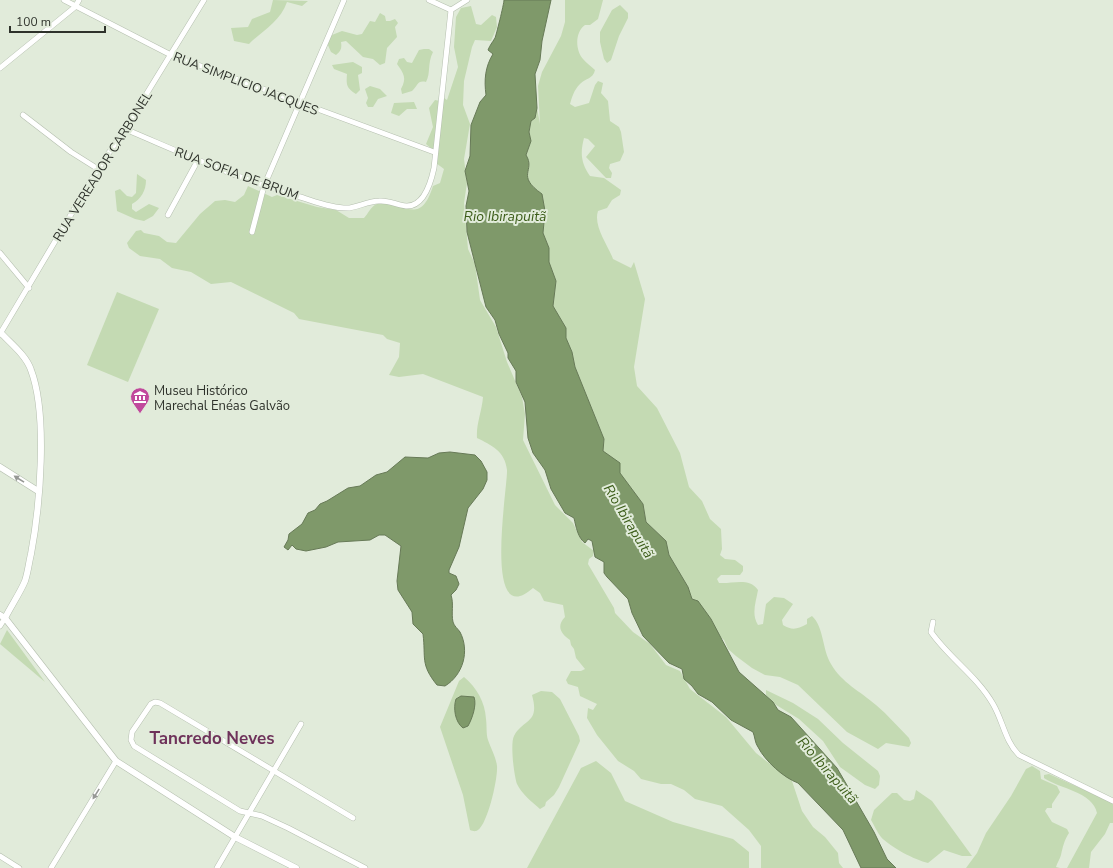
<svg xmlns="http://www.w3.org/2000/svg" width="1113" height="868" font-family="'Nunito Sans',sans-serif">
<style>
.green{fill:#c4dab3}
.water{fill:#7f996a;stroke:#677a57}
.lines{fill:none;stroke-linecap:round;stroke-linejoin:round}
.minor-casing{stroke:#b5bfaf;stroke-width:6}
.tertiary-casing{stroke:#b5bfaf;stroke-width:7}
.minor{stroke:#fff;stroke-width:5}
.tertiary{stroke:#fff;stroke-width:6}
.oneway{fill:#969895}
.labels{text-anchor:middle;stroke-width:4;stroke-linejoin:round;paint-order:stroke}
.street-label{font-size:13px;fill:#2e322b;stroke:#e1ebda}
.poi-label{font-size:13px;fill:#2e322b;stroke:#e1ebda;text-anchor:start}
.water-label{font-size:14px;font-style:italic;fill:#3c5d19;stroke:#e1ebda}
.district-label{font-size:17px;font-weight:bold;fill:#6e325a;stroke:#e1ebda}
</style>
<rect width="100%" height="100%" fill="#e1ebda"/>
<!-- green -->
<g class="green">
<path d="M273,0l35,1 -6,5 -15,-4c-7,20 -24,28 -38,42l-15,-3 -3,-13 17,-1 4,-8 18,-7z"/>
<path d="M565,0h38l-5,19 -8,6h-5c-10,7 -10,25 -2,34 3,4 8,7 12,11 -2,9 -9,8 -15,14 -6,6 -8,13 -10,20l5,3 14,-4 6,-18 3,-4 5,2 -2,10 7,8 2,20 9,6 2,5 3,20 -4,9 -10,3 -1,4 3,5 -1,5h-5l-20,-21 9,-11 -7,-7 -4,-1c-4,15 -3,25 6,38l14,2 17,12 -1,5 -8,5 -5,8 -9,3c-5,15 10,34 15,48l18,9 3,-6 11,37 -11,68 3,19 20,22 23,45 9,34 13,14 8,18 11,10 1,20 -2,6 5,4 10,1 8,6v5l-3,4h-19l-4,4 2,4c14,1 30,-6 39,7 -2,12 -7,24 0,35l5,-1 3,-20 8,-7 10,1 9,6 -11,16 1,5c10,6 14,4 24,-1v-5l5,-3c12,11 10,33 19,48 11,19 29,27 45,41 12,10 22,22 33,33l2,5 -2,4 -23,-4 -8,6 -31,-17 -49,-47 -18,-8 -15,-2 -13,-7 -16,-12 -8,-7 -4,-9 -6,-5 -7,-16 -13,-17 -6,-3 -4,-12 -19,-32 -3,-14 -20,-19 -3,-18 -40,-53 1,-12 -29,-72 -3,-15 -6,-14v-10l-13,-22 3,-25 -7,-19v-14l-6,-15 2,-22 -3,-17c-27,-19 -6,-23 -16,-39l5,-14 -2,-9 2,-11 4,-3 2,-10 3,16 -2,-38 4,-14 19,-36 4,-14z"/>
<polygon points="620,5 628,13 628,18 619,36 611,60 607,63 604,59 600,42 600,32 612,10"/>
<path d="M471,6l5,18 5,1 11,-10 4,2 1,10 -6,14 -16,-1 -3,7 -8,34 -1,24 7,19 -6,35 3,24 -3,20 4,46 7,15 5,36 16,27 11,35 15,35 3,17 -2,26 32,65 18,18 9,19 12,9 -1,5 -4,3 -1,5 26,44 1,5 18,19 17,12 16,21 14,6 10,18 36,28 30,36 36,28 10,30 11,16 12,10 13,16 1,10 4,5h-82v-22l-12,-16 -27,-24 -27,-7 -11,-9 -13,-6h-10l-20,-5 -7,-8 -16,-10 -21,-26 -10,-17 1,-10 5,2 4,-6 -17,-8 -2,-9 -10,-3 -2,-4 5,-9h10l4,-2 -9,-11 -2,-9 -3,-4 -1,-5c-9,-6 -14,-14 -5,-23l-2,-12 -19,-4 -4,-8 -7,-5c-51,45 -25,-102 -26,-118 -2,-19 -16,-25 -30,-32 -1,-14 5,-27 6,-41l-60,-23 -24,3 -10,-2 10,-18 1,-14 -13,-4 -4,-4 -84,-16 -5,-6 -63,-31 -20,2 -20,-12 -19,-4 -12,-9 -20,-3 -11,-8 -2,-5 9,-12 5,-1 3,3 15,3 8,6 9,1 24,-29 15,-13 10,-1 10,2 9,-7 4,-9 24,11 5,-2 40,12 19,3 13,8h15c4,-4 7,-12 13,-14 23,-8 42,27 56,-18l7,-3 4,-14 -12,-9 2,-9 -8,-7 7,-17 -4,-19 6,-8 5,1 4,-3 3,2 11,-33 -4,-20 2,-30 5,-9z"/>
<path d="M380,13l5,3 1,5h4l5,-2 3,4 -3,4 2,10 -10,11 -2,15 -5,2 -7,-6 -10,-2 -17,-16 -5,1c1,6 0,9 -5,13l-5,-3 -4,-9 5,-8 10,-4 15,4 5,-1 8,-13 5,1z"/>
<path d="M424,49h5l4,3c-6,12 -2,21 -7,30 -9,-2 -8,4 -14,9l-10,3 -1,-5c6,-11 3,-15 -4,-25l2,-5 5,-1 3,4 5,1 7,-13z"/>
<path d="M353,62l9,5v6l-4,2 2,15 -4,4c-9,-6 -10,-8 -9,-20l-13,-5 -2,-4z"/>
<polygon points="370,86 380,89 387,96 378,99 373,107 368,107 366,103 368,98 365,89"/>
<polygon points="414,102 417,109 407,109 399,116 391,113 394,103"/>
<path d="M137,174l9,6c0,11 -5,19 -14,24v5l4,3 13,-8 10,4 -6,8 -9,5 -9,-2 -18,-8 -2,-20 5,-2 7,7 5,1 4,-4z"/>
<polygon points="117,292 159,309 128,382 87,365"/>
<polygon points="7,630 45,682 0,644"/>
<path d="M464,677c13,11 21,25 22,42 1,7 0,15 2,21 3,9 8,17 9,26 1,12 -9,57 -19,64 -3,2 -5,1 -8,0l-7,-35 -23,-68 19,-46z"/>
<polygon points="766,690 793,703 818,719 843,743 878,771 880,776 879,785 875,789 865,785 840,767 823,741 799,719 773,703 766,695"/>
<path d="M541,691l11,1 8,7 19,37 1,5 -21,46 -5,8 -8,7 -1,4 -5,3c-8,-7 -18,-15 -23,-25 -3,-8 -7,-41 -3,-48 10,-18 26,-12 18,-41z"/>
<polygon points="596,761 611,773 625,801 673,822 733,839 749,852 749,868 527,868 581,768"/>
<path d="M1032,766l8,5 1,8 16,7 3,6 -8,12v4h-5l-2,3 7,11 15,7 2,4c-5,8 -6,13 -8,22 -1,4 -4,8 -5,12l4,1h-94l11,-15 9,-20 25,-37 15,-27z"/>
<path d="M1049,774l64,29v20h-3l-5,11 -14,18 -2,16h-22l30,-55c-4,-21 -37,-24 -53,-35v-3z"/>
<path d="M916,790l16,11 40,55h-10l-18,-6 -16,13c-13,-3 -38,-16 -47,-26 -4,-5 -7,-12 -10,-17l3,-10 18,-17h5l7,7 6,1 4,-2z"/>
</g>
<!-- water -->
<g class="water">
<path d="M504,0h47l-9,41 -2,19 -5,14 2,34 -2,10 -4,3 -2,11 2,9 -5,14c10,16 -11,20 16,39l3,17 -2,22 6,15v14l7,19 -3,25 13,22v10l6,14 3,15 29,72 -1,12 17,12v10l23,31 3,18 20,19 3,14 19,32 4,12 6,2 13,18 28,53 34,30 5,8 13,7 46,51 37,64 13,27 9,9h-35l-18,-38 -45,-47c-14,-5 -33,-22 -40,-36 -3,-4 -3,-10 -5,-15l-22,-12 -19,-18 -14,-8 -6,-8 -8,-7 -2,-10 -13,-6 -26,-27 -11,-23 -4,-14 -21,-22 -3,-4v-11l-9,-5 -3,-16 -4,-2 -3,4c-7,-5 -9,-16 -11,-25l-9,-5 -14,-24 -6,-19 -12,-17 -5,-15 -3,-36 -9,-20v-11l-8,-13v-5l-9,-19 -4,-14 -9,-13 -19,-75 -1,-26 3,-15 -4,-20 5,-15 1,-31 9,-23 6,-7c-2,-15 -1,-28 7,-41l-5,-4c2,-5 4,-7 7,-12 1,-2 9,-34 9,-38z"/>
<path d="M450,452l25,3 6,6 6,11v8l-4,9 -15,19 -9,39 -10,23v3l7,3 3,8 -3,6 -5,5c3,9 0,18 2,27 1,4 5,7 7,10 10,19 3,43 -15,54l-8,-1c-17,-21 -11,-27 -14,-51l-10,-10 -1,-12 -14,-22 -1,-9 4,-35 -16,-11h-6l-9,5 -32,2 -12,5 -20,4 -10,-2 -4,-4 -4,5 -4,-3 4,-7 1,-6 13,-10 6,-11 7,-3 5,-6 7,-3 21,-13 12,-2 16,-11 11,-3 18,-15 23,1 11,-5z"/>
<path d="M461,696l13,1c3,8 -2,22 -6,29l-5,2c-8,-6 -10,-20 -7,-29z"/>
</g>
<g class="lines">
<!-- minor casing -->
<g class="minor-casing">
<g id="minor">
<polyline points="64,0 171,55 434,152"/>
<polyline points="429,0 451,10"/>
<polyline points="0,68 75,7 79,0"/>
<polyline points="23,115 71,152 98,169"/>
<path d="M125,129c57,24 113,50 172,67 17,5 33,12 50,12 9,0 21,-7 32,-7 10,-1 17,4 27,5 18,1 25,-24 28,-38l17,-158 16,-10"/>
<polyline points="168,215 198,160"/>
<polyline points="252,232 264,186 344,0"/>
<polyline points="0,253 29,288"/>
<polyline points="0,334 98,169 125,129 204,0"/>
<path d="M933,622l-2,10c18,26 46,44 62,72 10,17 12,37 26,51l94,46"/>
<polyline points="0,626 5,618"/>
<polyline points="353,818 160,703 155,702 151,704 132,732 131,740 134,746 240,811 262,816 288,828 365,868"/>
<polyline points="0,856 19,868"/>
<polyline points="51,868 116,761"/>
<polyline points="217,868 301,724"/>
</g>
</g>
<!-- tertiary casing -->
<g class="tertiary-casing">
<g id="tertiary">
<path d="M0,332c10,11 26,23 31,38 17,45 9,136 0,184 -2,8 -3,18 -6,27 -5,12 -14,25 -20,37"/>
<polyline points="0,467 38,491"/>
<polyline points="0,615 5,618 116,761 235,837 296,868"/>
</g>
</g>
<!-- minor -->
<use href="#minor" class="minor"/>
<!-- tertiary -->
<use href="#tertiary" class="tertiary"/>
</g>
<!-- one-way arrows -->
<defs><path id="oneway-solid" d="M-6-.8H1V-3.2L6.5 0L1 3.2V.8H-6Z"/></defs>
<g class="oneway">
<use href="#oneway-solid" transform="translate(19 479) rotate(-148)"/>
<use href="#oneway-solid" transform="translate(96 794) rotate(122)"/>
</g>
<!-- icons -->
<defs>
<g id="museum-pin" transform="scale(1)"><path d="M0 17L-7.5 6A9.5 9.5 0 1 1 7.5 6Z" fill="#c1489c" stroke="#e1ebda"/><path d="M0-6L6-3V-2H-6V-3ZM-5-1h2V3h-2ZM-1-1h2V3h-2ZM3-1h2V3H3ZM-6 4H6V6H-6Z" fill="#fff"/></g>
</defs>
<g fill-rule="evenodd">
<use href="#museum-pin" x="140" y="397"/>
</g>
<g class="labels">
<!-- street labels -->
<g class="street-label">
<text transform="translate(246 83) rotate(21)" y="5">RUA SIMPLICIO JACQUES</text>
<text transform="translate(102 166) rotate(-58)" y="5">RUA VEREADOR CARBONEL</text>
<text transform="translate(237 173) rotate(20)" y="5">RUA SOFIA DE BRUM</text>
</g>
<!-- poi labels -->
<g class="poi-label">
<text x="154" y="395">Museu Histórico<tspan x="154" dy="15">Marechal Enéas Galvão</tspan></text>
</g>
<!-- water labels -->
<g class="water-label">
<text x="505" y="221">Rio Ibirapuitã</text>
<text transform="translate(629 521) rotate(59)" y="5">Rio Ibirapuitã</text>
<text transform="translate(828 770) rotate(49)" y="5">Rio Ibirapuitã</text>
</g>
<!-- district labels -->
<g class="district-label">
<text x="212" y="744">Tancredo Neves</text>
</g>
</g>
<!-- scale -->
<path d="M10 26v6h95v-6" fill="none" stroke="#2e322b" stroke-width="2"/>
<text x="16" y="26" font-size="12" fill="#2e322b" stroke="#e1ebda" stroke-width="3" paint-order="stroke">100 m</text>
</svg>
